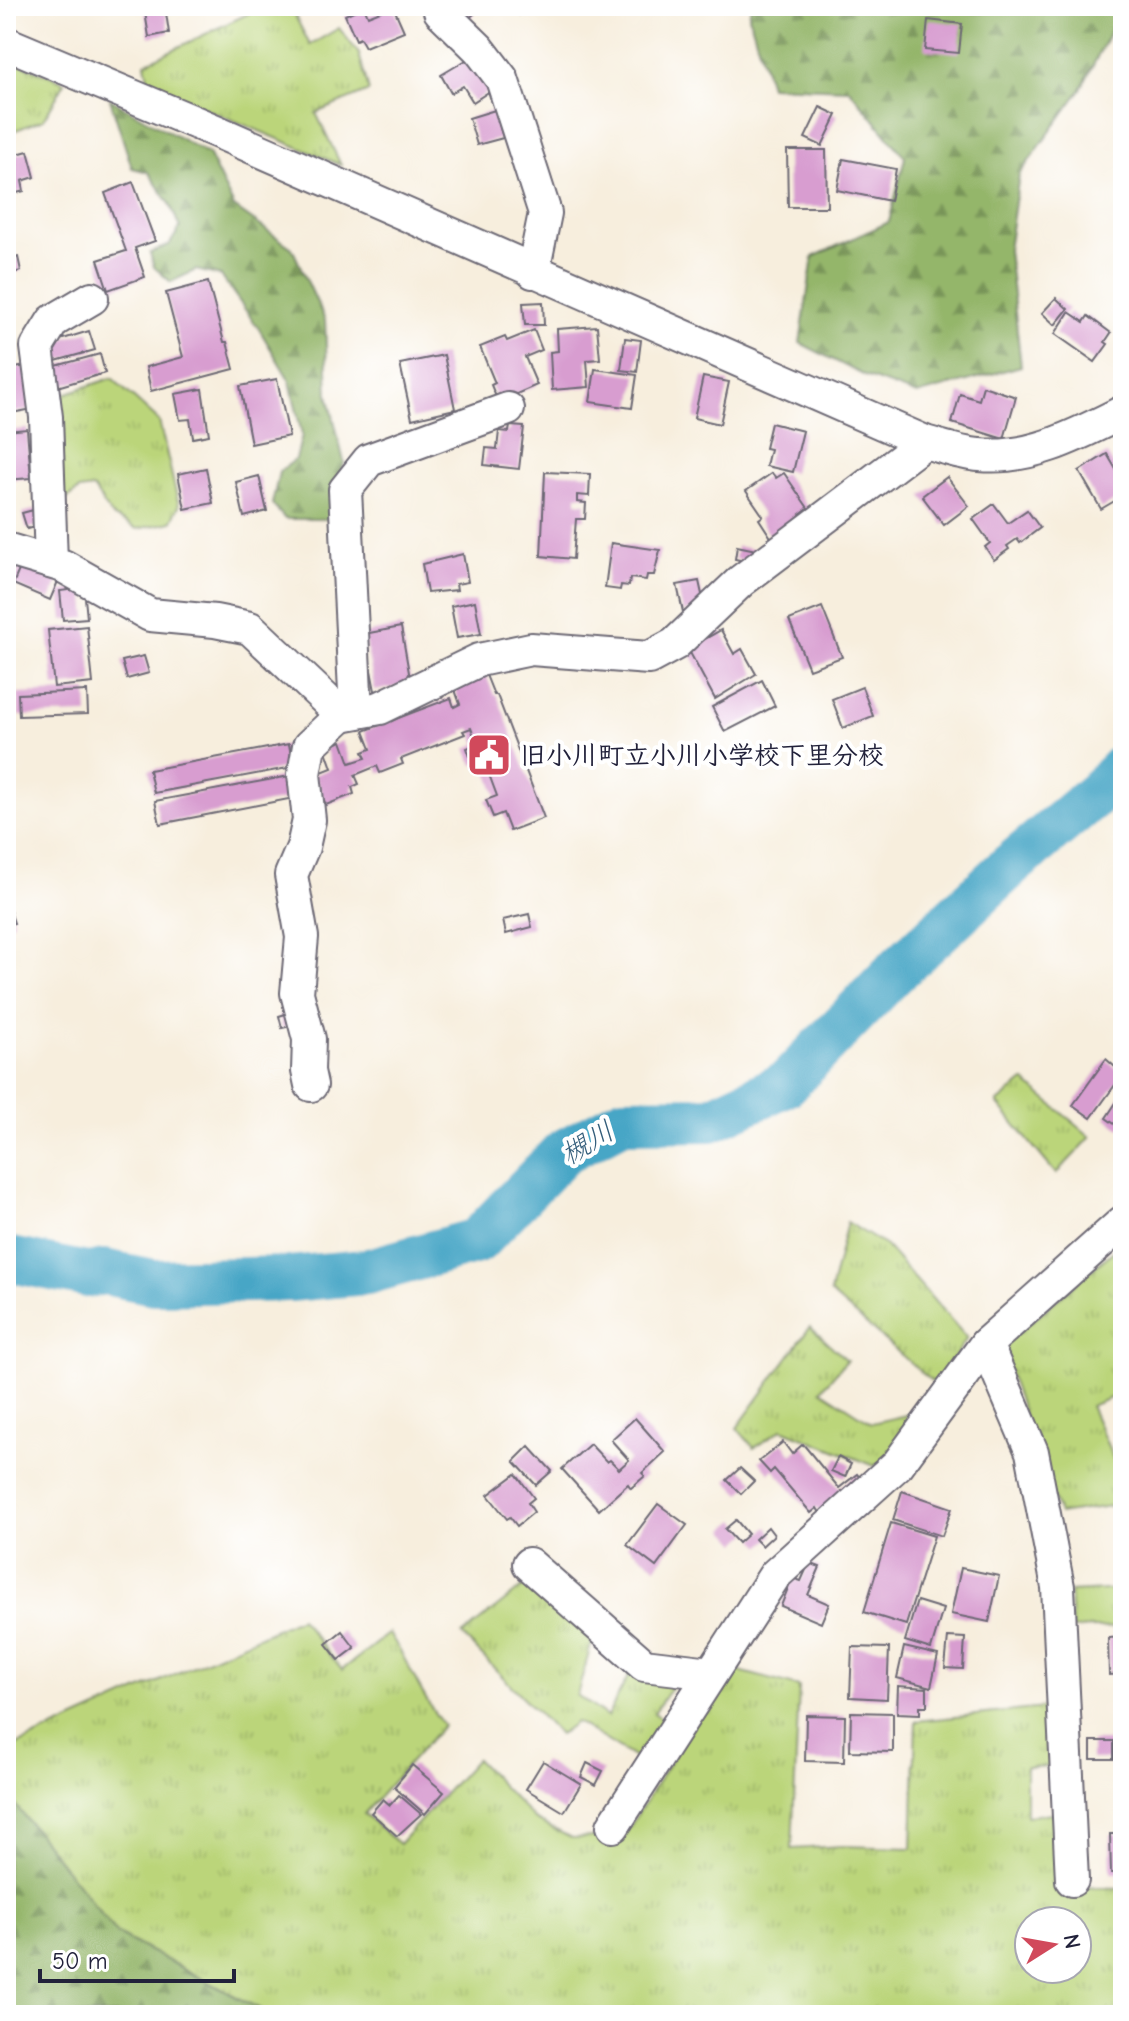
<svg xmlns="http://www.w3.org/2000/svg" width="1129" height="2021" font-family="'Comic Neue','Klee One',sans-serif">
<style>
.grass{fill:url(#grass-tufts);stroke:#6e7c5a;stroke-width:2;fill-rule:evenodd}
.forest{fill:url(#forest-firs);stroke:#5b6c52;stroke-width:2}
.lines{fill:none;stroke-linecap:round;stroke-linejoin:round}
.stream{stroke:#47a6c6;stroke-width:8}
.river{stroke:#47a6c6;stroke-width:46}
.building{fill:#d89dd0}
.minor-casing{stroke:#6d6974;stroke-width:36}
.minor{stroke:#fff;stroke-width:32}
.labels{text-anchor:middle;stroke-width:8;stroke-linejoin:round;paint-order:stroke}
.poi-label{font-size:26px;font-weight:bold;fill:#22223b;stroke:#fff;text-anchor:start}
.water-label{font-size:28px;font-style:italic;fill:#335d7a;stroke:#fff}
</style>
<defs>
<pattern id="grass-tufts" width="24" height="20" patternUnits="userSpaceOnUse" patternTransform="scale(2)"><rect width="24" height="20" fill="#bbd57a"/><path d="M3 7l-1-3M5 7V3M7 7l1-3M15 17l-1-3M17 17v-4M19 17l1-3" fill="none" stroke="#a0b76a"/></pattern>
<pattern id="forest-firs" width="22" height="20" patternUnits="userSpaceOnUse" patternTransform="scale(2)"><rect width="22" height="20" fill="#94b66a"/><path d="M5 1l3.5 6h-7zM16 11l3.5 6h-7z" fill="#789458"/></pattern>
</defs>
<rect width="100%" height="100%" fill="#fff"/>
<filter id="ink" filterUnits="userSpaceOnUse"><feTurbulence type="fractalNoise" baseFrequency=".0125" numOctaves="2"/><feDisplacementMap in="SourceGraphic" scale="16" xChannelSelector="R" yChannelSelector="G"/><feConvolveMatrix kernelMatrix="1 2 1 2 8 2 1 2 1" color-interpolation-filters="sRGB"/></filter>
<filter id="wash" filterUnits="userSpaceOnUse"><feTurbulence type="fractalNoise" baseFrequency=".006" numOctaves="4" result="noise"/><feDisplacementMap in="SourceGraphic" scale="32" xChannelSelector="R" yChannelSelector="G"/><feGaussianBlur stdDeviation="1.8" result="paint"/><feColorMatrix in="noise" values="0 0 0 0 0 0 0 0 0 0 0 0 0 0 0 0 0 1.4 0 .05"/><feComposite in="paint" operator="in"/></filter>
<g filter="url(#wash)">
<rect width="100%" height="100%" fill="#f7eedd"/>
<!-- grass -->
<g class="grass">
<polygon points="264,6 290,6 310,45 339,28 359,54 369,91 316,113 341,165 149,85 145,63"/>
<polygon points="6,58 65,82 44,119 6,134"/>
<polygon points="112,378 159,421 179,506 171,522 137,529 112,516 93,488 79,490 60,504 52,398"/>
<polygon points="1024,1081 1091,1137 1056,1174 997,1103"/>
<polygon points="847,1222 886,1246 967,1338 936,1385 830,1293"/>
<polygon points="1123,1243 1123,1393 1090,1406 1123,1480 1123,1504 1059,1514 1000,1348"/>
<polygon points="810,1327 847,1360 821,1390 872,1423 919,1412 893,1451 875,1466 782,1429 754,1448 737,1428"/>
<polygon points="530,1581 594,1635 577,1695 607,1717 632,1669 677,1678 654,1713 669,1723 645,1764 576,1722 559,1735 462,1635"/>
<polygon points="1123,1589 1123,1627 1072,1629 1070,1592"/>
<path d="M300,1618l42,52 47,-37c20,30 32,63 54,92l-79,89 35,30 77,-85 58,60 37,19 53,-2 104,-168 71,19 -7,162 50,-3 70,2 4,-127 138,-14 5,59 -33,1v49l35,-4 3,75 59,1v127h-852l-154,-81 -111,-141v-43zM1029,1921h48v48h-48z"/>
</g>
<!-- forest -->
<g class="forest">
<polygon points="751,6 1123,6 1081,89 1019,175 1008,250 1021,366 917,395 865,376 800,343 813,257 889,222 905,157 849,89 770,86 749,16"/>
<polygon points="110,99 208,154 234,207 292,248 325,320 328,394 344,462 336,519 285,519 272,504 279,472 296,459 302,435 290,381 259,329 221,276 196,270 171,282 154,267 150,253 169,245 180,228 170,204 148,172 132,168"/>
<polygon points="6,1793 117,1934 271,2015 6,2015"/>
</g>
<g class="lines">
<!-- stream -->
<polyline class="stream" points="1098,792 1123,822"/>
<!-- river -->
<polyline class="river" points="6,1259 88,1275 104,1272 154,1282 289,1279 366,1272 477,1241 563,1152 623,1120 711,1119 786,1084 894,973 1011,865 1098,792 1123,767"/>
</g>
<g id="blocks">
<!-- building -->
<g class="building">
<polygon points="144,6 165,6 169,33 149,37"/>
<polygon points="364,6 368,16 393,6 404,31 365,47 360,38 356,40 345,15"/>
<polygon points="460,6 484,6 469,18"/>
<polygon points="516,6 545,6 531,13 529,10 520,15"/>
<polygon points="928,20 962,24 959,53 925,50"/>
<polygon points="473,56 493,89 473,102 463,86 451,93 441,75"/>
<polygon points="820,107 837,115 822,146 805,138"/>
<polygon points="495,110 503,138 477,145 469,118"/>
<polygon points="787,150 826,150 827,207 788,207"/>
<polygon points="28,151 35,177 22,181 24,191 6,196 6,157"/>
<polygon points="843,159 896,169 890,201 837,190"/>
<polygon points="133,182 155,241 135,248 145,277 108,290 98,260 126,251 105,193"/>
<polygon points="18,257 21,271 6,275 6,260"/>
<polygon points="208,282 224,342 227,342 234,369 151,391 146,367 183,357 166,293"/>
<polygon points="1056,298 1068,309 1055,325 1042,313"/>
<polygon points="543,302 544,325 525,325 523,303"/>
<polygon points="1069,312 1084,322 1088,316 1111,333 1105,342 1108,344 1095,362 1055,334"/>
<polygon points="597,326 600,359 587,360 589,387 552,390 550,352 558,351 557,329"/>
<polygon points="534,330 542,350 525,357 537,385 498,402 491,385 495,383 480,347 505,337 507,341"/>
<polygon points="89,331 95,350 52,362 47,344"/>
<polygon points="625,338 641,340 637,372 621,370"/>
<polygon points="100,354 105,373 57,387 52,367"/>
<polygon points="444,355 455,409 412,419 400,364"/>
<polygon points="25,366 33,409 6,414 6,370"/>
<polygon points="595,369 637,375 632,408 590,402"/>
<polygon points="703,377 729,382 720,424 694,418"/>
<polygon points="277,379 289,436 251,444 240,386"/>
<polygon points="983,386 1016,397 1004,439 952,423 960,394 979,400"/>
<polygon points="202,389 209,435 193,438 190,419 180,420 175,394"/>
<polygon points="771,423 803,431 793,472 766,466 770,449 765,448"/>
<polygon points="510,426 524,427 519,469 484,465 486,448 497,449 499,431 509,432"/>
<polygon points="27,429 31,478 6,480 6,431"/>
<polygon points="1107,454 1123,481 1123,496 1101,509 1079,471"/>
<polygon points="206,468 213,503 185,509 178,474"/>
<polygon points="545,472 590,474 589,496 577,495 577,502 586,503 585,519 576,519 573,559 541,556"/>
<polygon points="772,473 776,478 784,473 808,508 800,514 803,517 772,539 759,519 763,516 746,491"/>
<polygon points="259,476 267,511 244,517 236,482"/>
<polygon points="947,477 969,506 944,525 922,496"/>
<polygon points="994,504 1008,523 1027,510 1040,528 1020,543 1017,539 1007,546 1009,549 994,560 985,547 990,543 973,519"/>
<polygon points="37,509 42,525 27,529 22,513"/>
<polygon points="611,543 660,550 654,575 647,575 646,580 630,578 629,586 621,585 620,590 605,588"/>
<polygon points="737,546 761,551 759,564 735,559"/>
<polygon points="463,554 468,582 456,584 457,590 427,593 422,564"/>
<polygon points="22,563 59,579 50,600 13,584"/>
<polygon points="699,581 705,608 683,612 677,585"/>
<polygon points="84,588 87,618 63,620 60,591"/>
<polygon points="475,601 481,634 457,638 451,606"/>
<polygon points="822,607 842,657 809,669 789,620"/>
<polygon points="87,626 93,683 54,687 48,630"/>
<polygon points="401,627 411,684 375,691 364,634"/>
<polygon points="721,630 734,654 742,649 756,674 715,699 688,649"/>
<polygon points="144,656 149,673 127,679 122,661"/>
<polygon points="486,675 494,695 497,695 544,818 510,831 503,813 493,817 486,800 497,796 484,761 473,765 467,748 477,744 471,728 463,731 465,734 401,759 403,764 380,773 377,766 355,775 359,784 352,787 354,794 326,805 314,775 332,768 325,748 342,741 350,763 366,758 363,752 371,749 364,731 451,698 454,707 460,704 454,687"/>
<polygon points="762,680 775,706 725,732 712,707"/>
<polygon points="862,687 873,716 843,728 832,699"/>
<polygon points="87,691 88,714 19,716 18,694"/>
<polygon points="289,744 293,767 154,793 149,770"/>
<polygon points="295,775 299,797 160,824 155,801"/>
<polygon points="6,899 14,923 6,925"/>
<polygon points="529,914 532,927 506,934 503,920"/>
<polygon points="292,1012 295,1025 282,1028 279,1016"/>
<polygon points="1106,1059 1123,1074 1091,1118 1073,1105"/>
<polygon points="1123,1092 1123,1130 1106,1118"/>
<polygon points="635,1418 665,1452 642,1473 645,1476 631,1488 628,1484 599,1510 562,1469 590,1444 607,1462 610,1460 619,1469 629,1460 611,1440"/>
<polygon points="783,1442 792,1454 803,1444 839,1488 857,1474 868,1488 817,1530 810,1521 820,1513 817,1508 811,1513 774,1469 770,1473 759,1461"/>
<polygon points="529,1446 552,1471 536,1485 514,1461"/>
<polygon points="838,1457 851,1464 845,1477 831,1471"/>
<polygon points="740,1468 754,1481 741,1494 727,1480"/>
<polygon points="516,1474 534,1498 528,1503 534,1512 517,1526 510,1517 507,1519 488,1495"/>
<polygon points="902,1491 952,1508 942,1536 893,1520"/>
<polygon points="658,1504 687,1525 656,1567 627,1545"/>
<polygon points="736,1520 748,1534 738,1543 725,1529"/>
<polygon points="891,1523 934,1536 906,1625 864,1612"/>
<polygon points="768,1527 774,1535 762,1546 755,1539"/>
<polygon points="809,1563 820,1567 808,1595 829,1604 821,1623 781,1606 792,1578 801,1581"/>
<polygon points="961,1568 999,1576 989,1622 951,1614"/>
<polygon points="917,1601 943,1609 931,1649 905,1641"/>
<polygon points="342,1631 355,1648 339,1660 326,1644"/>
<polygon points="948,1637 965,1638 963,1669 945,1668"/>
<polygon points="1123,1637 1123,1674 1109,1675 1108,1638"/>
<polygon points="852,1647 889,1648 887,1699 850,1697"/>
<polygon points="904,1647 938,1655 931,1687 897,1678"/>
<polygon points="898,1686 927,1688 927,1706 920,1706 920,1714 897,1713"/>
<polygon points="851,1712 893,1713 893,1752 850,1751"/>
<polygon points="806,1715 845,1716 844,1762 805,1761"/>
<rect x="1091" y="1741" width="23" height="18"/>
<polygon points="543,1761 581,1784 564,1812 526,1789"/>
<polygon points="587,1763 603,1771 596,1785 581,1777"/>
<polygon points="412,1765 444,1792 425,1814 394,1787"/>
<polygon points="399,1795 421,1814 397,1836 371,1813 383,1799 390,1805"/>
<polygon points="1110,1834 1123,1834 1123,1873 1111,1873"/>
</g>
</g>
</g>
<g filter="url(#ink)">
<use href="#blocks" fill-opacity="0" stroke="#6d6974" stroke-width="2"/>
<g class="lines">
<!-- minor casing -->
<g class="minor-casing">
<g id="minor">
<polyline points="439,6 440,11 479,49 502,79 545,213 533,272"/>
<path d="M6,43l212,89 707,310c18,5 37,12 55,13 51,5 99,-21 143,-43"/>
<polyline points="6,549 63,566 150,615 215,621 250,628 342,715 380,708 479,660 531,649 649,658 675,644 741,581 925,442"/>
<polyline points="51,562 46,417 37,347 53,321 92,298"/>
<polyline points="356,712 345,490 369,460 508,409"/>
<polyline points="311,1085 308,1071 309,1039 297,993 302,937 291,875 303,847 309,820 304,774 309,746 342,715"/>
<polyline points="986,1344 1032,1452 1058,1587 1072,1880"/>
<polyline points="529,1564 644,1665 711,1673"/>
<polyline points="613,1826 775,1575 898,1464 986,1344 1123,1222"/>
</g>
</g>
<!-- minor -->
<use href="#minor" class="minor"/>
</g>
</g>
<!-- icons -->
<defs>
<g id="civic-square" transform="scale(2.3)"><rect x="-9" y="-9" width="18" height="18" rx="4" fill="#d1495b" stroke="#fff"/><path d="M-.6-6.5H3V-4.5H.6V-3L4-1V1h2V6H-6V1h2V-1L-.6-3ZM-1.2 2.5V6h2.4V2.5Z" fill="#fff"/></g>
</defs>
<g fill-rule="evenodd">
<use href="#civic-square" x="489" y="755"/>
</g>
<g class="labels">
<!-- poi labels -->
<g class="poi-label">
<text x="520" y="764">旧小川町立小川小学校下里分校</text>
</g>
<!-- water labels -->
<g class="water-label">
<text transform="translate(587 1142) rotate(-31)" y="10">槻川</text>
</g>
</g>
<!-- margin -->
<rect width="1129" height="2021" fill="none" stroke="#fff" stroke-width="32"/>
<!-- north arrow -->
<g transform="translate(1053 1945) rotate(79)"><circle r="38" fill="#ffffff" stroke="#a7a7b1" stroke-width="2"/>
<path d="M0-6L14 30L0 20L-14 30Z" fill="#d1495b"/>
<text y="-12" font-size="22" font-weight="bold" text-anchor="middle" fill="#22223b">N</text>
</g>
<!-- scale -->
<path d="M40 1969v12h194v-12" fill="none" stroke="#22223b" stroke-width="4"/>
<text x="52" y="1969" font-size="24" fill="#22223b" stroke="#ffffff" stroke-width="6" paint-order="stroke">50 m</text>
</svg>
